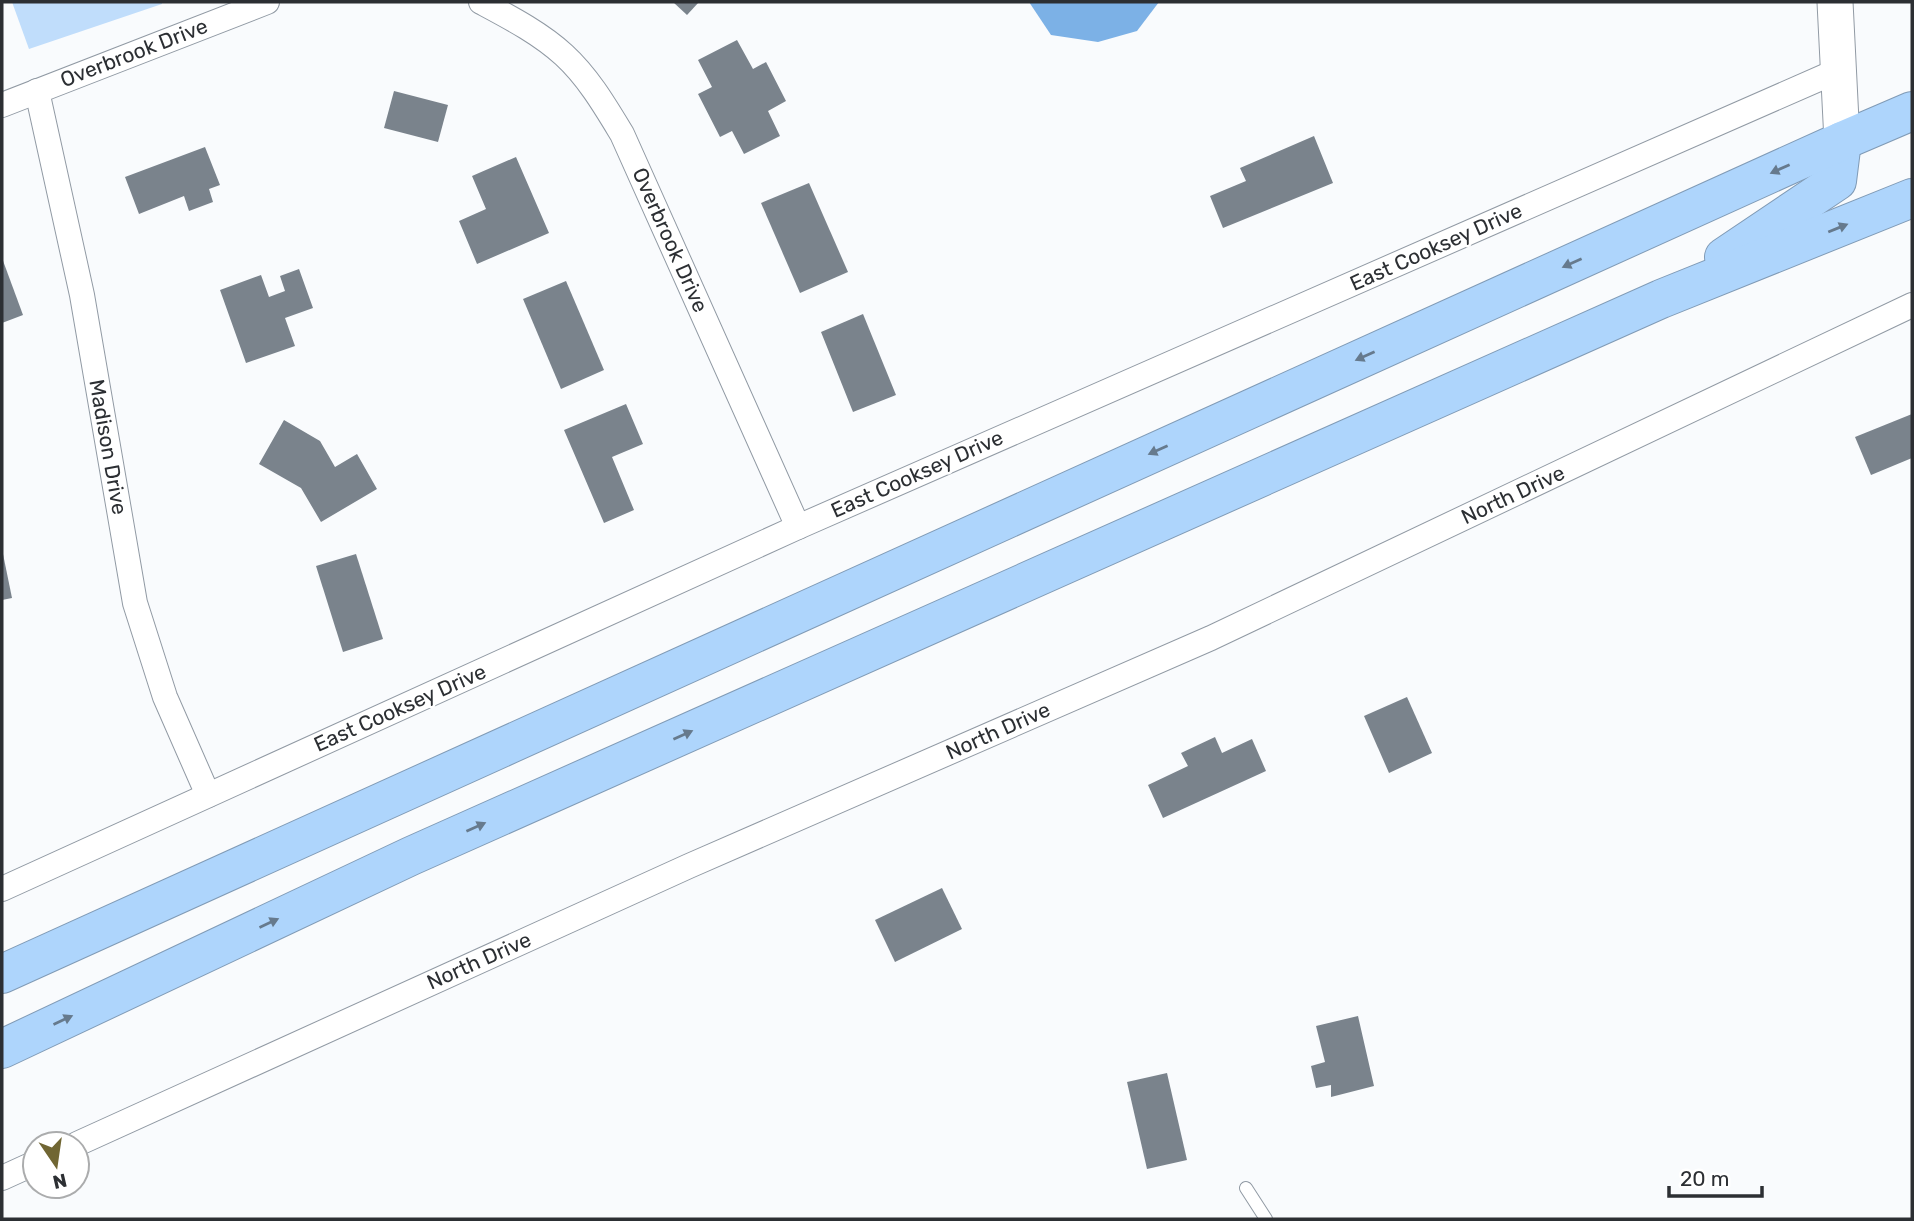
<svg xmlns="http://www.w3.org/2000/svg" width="1914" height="1221" font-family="Rubik,sans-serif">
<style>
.green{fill:#c0ddfb}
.water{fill:#7cb1e6}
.building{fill:#7a838c}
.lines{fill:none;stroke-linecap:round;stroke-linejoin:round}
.lane-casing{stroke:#919aa4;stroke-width:14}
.street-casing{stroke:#919aa4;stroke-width:26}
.secondary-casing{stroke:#919aa4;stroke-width:37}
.highway-casing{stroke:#809bb6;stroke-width:40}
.lane{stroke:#fff;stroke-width:12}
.street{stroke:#fff;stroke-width:24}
.secondary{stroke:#fff;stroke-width:35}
.highway{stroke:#aed5fc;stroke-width:38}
.oneway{fill:#667a8d}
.labels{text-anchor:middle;stroke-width:5;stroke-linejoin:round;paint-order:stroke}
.street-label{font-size:21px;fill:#2c2f33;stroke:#fff}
</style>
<rect width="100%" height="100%" fill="#f9fbfd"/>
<!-- green -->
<polygon class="green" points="12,2 162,2 162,4 29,49"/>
<!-- water -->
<polygon class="water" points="1029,2 1159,2 1137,31 1098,42 1051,35"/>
<!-- building -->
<g class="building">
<polygon points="673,2 699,2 687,15"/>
<polygon points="737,40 753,69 766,62 786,101 768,111 780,136 744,154 732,131 720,137 698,94 712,87 698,60"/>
<polygon points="394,91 448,105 438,142 384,128"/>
<polygon points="1314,136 1333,183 1223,228 1210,196 1246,181 1240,168"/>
<polygon points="205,147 220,185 209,189 213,202 189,211 184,196 139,214 125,177"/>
<polygon points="516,157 549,233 477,264 459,221 486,209 472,176"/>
<polygon points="809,183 848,272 800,293 761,203"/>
<polygon points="2,258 23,315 2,323"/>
<polygon points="299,269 313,308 285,318 295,346 246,363 220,290 261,275 269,297 285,291 280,276"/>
<polygon points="566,281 604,370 561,389 523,299"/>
<polygon points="863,314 896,395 853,412 821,332"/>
<polygon points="626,404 643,444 612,457 634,510 604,523 564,430"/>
<polygon points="1912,414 1912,458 1871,475 1855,437"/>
<polygon points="284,420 320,441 335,467 357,454 377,489 321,522 301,488 259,464"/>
<polygon points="3,554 12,598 2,600 2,555"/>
<polygon points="356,554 383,639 343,652 316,566"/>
<polygon points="1407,697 1432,753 1389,773 1364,716"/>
<polygon points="1215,737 1222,753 1252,739 1266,771 1163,818 1148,785 1188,766 1181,753"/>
<polygon points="942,888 962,929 895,962 875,920"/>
<polygon points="1358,1016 1374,1086 1331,1097 1331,1085 1316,1088 1311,1066 1325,1062 1316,1026"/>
<polygon points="1167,1073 1187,1160 1147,1169 1127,1082"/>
</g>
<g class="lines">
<!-- lane casing -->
<g class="lane-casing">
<polyline id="lane" points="1246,1188 1266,1219"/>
</g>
<!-- street casing -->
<g class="street-casing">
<g id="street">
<path d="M481,2c28,15 59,31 83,53 24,22 41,51 58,79l176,393"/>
<polyline points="37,91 82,295 135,603 165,697 208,795"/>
<polyline points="2,105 267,2"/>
<polyline points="2,889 798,527 1837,71"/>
<polyline points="77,1144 689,866 1211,638 1912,305"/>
<polyline points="2,1178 35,1163"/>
</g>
</g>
<!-- secondary casing -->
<g class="secondary-casing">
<polyline id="secondary" points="1835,2 1842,141"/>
</g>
<!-- highway casing -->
<g class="highway-casing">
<g id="highway">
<polyline points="1724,257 1837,181 1842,141"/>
<polyline points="2,974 1842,141 1912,111"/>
<polyline points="2,1049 411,856 1661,299 1912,198"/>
</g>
</g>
<!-- lane -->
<use href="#lane" class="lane"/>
<!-- street -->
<use href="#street" class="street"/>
<!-- secondary -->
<use href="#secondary" class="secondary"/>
<!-- highway -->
<use href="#highway" class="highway"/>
</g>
<!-- one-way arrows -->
<defs><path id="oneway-solid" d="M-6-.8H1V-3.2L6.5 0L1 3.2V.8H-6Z" transform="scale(1.75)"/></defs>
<g class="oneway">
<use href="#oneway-solid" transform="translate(1780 169) rotate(156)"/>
<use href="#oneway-solid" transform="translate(1838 228) rotate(-22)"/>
<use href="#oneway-solid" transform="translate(1572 263) rotate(156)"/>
<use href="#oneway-solid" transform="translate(1365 356) rotate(156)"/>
<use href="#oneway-solid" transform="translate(1158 450) rotate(156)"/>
<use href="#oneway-solid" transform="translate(683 735) rotate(-24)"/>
<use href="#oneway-solid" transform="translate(476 827) rotate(-24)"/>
<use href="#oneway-solid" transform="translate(269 923) rotate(-25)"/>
<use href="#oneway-solid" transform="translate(63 1020) rotate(-25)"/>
</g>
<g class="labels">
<!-- street labels -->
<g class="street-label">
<text transform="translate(134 53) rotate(-21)" y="7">Overbrook Drive</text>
<text transform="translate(670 240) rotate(66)" y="7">Overbrook Drive</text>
<text transform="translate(1436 247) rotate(-24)" y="7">East Cooksey Drive</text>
<text transform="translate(108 447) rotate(80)" y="7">Madison Drive</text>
<text transform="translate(917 474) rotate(-24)" y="7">East Cooksey Drive</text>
<text transform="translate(1513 495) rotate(-25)" y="7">North Drive</text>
<text transform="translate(400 708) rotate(-24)" y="7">East Cooksey Drive</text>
<text transform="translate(998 731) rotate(-24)" y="7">North Drive</text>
<text transform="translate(479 961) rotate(-24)" y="7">North Drive</text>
</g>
</g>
<!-- border -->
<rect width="1914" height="1221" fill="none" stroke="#2c2f33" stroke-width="7"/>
<!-- north arrow -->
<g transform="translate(56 1165) rotate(167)"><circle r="33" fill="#ffffff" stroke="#abacad" stroke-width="2"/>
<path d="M0-5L12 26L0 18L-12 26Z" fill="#706633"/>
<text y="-10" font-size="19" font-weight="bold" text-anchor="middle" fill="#2c2f33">N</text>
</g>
<!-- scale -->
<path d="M1669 1186v10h93v-10" fill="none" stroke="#2c2f33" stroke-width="3.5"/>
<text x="1680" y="1186" font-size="21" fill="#2c2f33" stroke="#ffffff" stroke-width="5" paint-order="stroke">20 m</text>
</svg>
